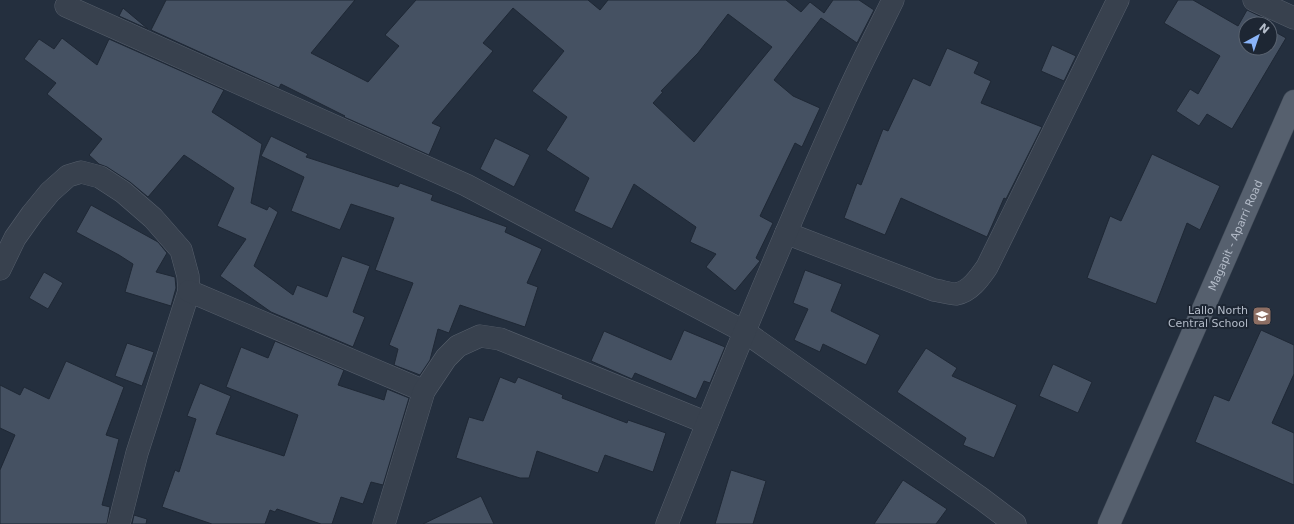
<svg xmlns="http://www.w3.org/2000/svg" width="1294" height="524" font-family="'DejaVu Sans',sans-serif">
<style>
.building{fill:#455162;stroke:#1f2835;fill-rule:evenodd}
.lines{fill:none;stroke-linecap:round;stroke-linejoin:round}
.minor-casing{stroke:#565f6c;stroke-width:23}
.primary-casing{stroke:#414a57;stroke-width:23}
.minor{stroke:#38414e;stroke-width:22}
.primary{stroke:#56606e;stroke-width:22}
.labels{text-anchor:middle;stroke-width:4;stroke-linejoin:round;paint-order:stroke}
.street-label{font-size:11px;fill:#b4bcc9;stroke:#1d2633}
.poi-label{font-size:11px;fill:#b4bcc9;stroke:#1d2633;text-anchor:end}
</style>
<rect width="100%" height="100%" fill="#242f3e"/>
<!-- building -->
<g class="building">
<path d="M166,0h189l-44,53 57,29 31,-36 -14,-11 31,-35h172l12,10 8,-10h178l15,12 9,-10 14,11 9,-13h26l15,10 -17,33 -36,-25 -47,62 19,16 27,12 -18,39 -7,-4 -35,73 13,7 -17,35 4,3 -25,30 -29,-24 10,-13 -26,-12 6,-15 -62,-43 -22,45 -38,-18 15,-33 -43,-28 21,-33 -35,-26 32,-40 -51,-43 -30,35 10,8 -61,72 9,4 -12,28 -78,-35 -7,-3 1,-1 -64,-32 -2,4 -128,-58zM728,14l44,33 -78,95 -41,-39 10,-11 -2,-1 37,-38z"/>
<polygon points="1178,0 1193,0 1238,26 1247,10 1270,21 1267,24 1246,24 1246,48 1270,48 1270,29 1286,38 1232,129 1207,114 1199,126 1176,111 1190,89 1198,94 1220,56 1164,23"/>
<polygon points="123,8 148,29 119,16"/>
<polygon points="62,38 97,65 109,39 224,90 212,112 262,144 251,203 267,210 269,206 278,212 254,266 293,295 297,285 327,297 342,256 370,266 353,312 365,317 353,347 271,312 220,276 246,239 217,226 234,188 184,155 148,197 130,182 107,167 99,164 89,155 102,139 47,94 56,83 24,59 39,39 54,49"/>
<polygon points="1052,45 1076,56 1064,81 1041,71"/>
<polygon points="947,48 979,62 974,73 991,81 981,103 1042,127 1006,199 1004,198 987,237 901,198 885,235 844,218 857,183 861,185 883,129 888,131 913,78 930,86"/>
<polygon points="271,136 308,154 306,157 398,187 400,183 433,195 431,200 507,227 505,232 542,249 527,283 538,287 525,327 460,305 449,333 438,329 430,360 420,375 394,365 398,349 389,345 413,283 375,270 394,218 351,204 340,230 291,211 304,177 261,156"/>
<polygon points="495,138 530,155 514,187 480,169"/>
<polygon points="1152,154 1220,186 1200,230 1187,223 1156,304 1087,278 1110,216 1121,221"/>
<polygon points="91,205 158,242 167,253 156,272 175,277 176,288 171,306 125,292 133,264 119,255 76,232"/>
<polygon points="805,270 842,284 831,311 880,335 866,365 823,344 820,352 794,340 808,309 793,303"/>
<polygon points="44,272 63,283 48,309 29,298"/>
<polygon points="684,330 725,347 710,383 704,381 696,399 635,373 632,379 591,361 604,331 671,360"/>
<polygon points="1261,330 1294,345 1294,374 1272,423 1294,433 1294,485 1195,442 1214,395 1229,401"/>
<polygon points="275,341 344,370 338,385 384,400 387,389 409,398 383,485 371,482 363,504 341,497 332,524 321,524 277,509 275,512 270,510 265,524 212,524 162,507 175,470 179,472 196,419 187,416 200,383 231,396 216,434 284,456 298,415 226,387 241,347 268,358"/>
<polygon points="127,343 154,352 142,386 115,376"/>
<polygon points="926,348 957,368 952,376 1017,405 994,458 963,445 966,438 897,392"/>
<polygon points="66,361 124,387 106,435 119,439 102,505 110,507 107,524 0,524 0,470 15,435 0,428 0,385 20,395 24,387 49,399"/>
<polygon points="1053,364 1092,382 1078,413 1039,396"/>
<polygon points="500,377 515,383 518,377 563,395 562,398 627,423 628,420 666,433 653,472 605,455 598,473 537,451 529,478 520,478 456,458 469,417 483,421"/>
<polygon points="731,470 766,481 753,524 715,524"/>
<polygon points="903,480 947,509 936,524 874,524"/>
<polygon points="481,496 494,524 423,524"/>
<polygon points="134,515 147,519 146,524 132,524"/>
</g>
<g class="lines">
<!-- minor casing -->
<g class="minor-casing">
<g id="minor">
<polyline points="1254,0 1294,18"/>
<polyline points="66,6 466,185 745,332 982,499 1015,524"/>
<path d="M786,233l148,57c7,1 16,4 22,4 14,-2 24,-17 31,-27l131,-267"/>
<polyline points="0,269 15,238 32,214 50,192 68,176 81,172 100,177 123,192 153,218 181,250 188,276 189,291 137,453 119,524"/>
<polyline points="189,291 424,391"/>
<polyline points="384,524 424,391 446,358 458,346 480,336 500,339 707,423"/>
<path d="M667,524c56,-142 114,-284 177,-423 15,-34 33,-68 49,-101"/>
</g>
</g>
<!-- primary casing -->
<g class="primary-casing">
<g id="primary">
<path id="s1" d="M1109,524l185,-423"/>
</g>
</g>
<!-- minor -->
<use href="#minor" class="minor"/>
<!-- primary -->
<use href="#primary" class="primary"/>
</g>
<!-- icons -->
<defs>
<g id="school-square" transform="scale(1)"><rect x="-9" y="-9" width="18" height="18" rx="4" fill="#8d6e63" stroke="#1d2633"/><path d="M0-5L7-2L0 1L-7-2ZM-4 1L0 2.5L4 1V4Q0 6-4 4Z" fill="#fff"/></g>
</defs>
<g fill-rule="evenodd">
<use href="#school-square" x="1262" y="316"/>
</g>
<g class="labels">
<!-- street labels -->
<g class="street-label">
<text dy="4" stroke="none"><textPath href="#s1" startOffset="315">Magapit - Aparri Road</textPath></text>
</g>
<!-- poi labels -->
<g class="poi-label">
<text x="1248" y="314">Lallo North<tspan x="1248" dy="13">Central School</tspan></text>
</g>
</g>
<!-- north arrow -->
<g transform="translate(1258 36) rotate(40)"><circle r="19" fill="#1d2633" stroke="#59626f"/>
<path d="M0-3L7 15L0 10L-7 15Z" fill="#8ab4f8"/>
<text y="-6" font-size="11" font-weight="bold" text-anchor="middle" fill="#b4bcc9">N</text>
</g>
</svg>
